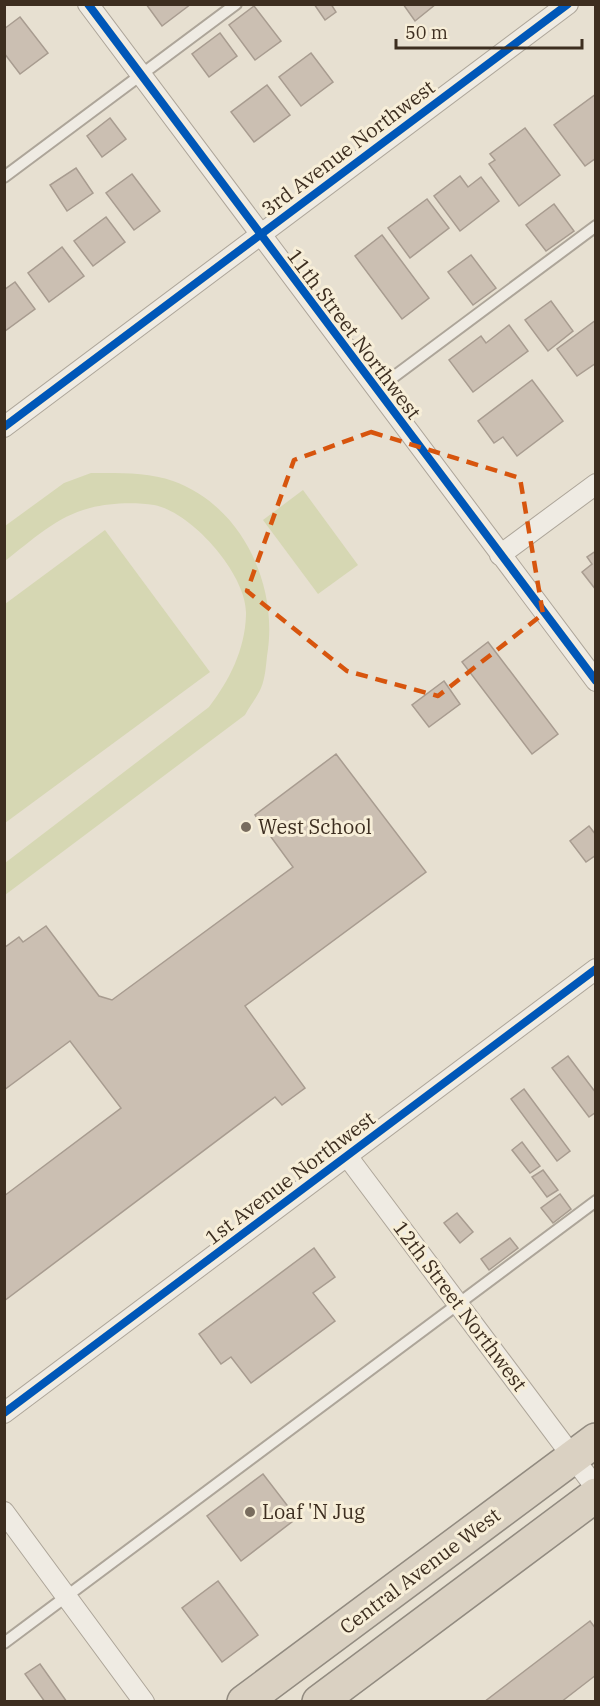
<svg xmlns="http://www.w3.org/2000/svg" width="600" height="1706" font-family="'IBM Plex Serif',serif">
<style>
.green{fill:#d6d7b3}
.building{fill:#cbbfb2;stroke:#a89c90;stroke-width:1.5}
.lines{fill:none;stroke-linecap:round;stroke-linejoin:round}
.lane-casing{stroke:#ada599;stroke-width:14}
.street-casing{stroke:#ada599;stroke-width:22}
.highway-casing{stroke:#928b80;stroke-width:36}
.lane{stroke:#efebe3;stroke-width:10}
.street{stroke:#efebe3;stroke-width:20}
.highway{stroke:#dad1c2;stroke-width:33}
.cycleway-casing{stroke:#f7eed8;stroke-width:11}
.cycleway{stroke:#0057b8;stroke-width:8}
.marked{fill:none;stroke:#d7550e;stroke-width:4.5;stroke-dasharray:12 8;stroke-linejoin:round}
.poi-dot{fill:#786c5e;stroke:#f7eed8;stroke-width:2}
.labels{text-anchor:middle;stroke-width:6;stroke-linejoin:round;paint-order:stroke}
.street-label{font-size:20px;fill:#3d2e20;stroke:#f7eed8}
.poi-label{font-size:20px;fill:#3d2e20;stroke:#f7eed8;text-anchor:start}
</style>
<rect width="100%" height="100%" fill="#e7e0d1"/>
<!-- green -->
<g class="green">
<path d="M91,473c27,0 57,-1 82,8 70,25 106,106 94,175 -1,10 -2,23 -6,32 -4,9 -11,18 -16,27l-240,180v-32l204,-156c20,-26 36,-57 37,-92 2,-39 -54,-103 -92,-110 -20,-3 -45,-2 -64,3 -33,8 -59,33 -85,53v-35l59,-43z"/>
<polygon points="303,490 358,565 318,594 263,520"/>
<polygon points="105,530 210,672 5,823 5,604"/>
</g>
<!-- building -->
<g class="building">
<polygon points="146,4 191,4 162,26"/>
<polygon points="314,4 331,4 336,12 325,20"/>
<polygon points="403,4 436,4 415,21"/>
<polygon points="254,6 281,41 255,60 229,25"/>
<polygon points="20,17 48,53 20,74 4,53 4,29"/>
<polygon points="220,33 237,56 209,77 192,54"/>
<polygon points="311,53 333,82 301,106 279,77"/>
<polygon points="267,85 290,115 254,142 231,112"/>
<polygon points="596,94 596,158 585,166 554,125"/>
<polygon points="110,118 126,139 102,157 87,136"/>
<polygon points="525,128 560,175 519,206 489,164 495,160 490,154"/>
<polygon points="76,168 93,193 67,211 50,185"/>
<polygon points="132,174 160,211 134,230 106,193"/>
<polygon points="460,176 468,187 481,177 499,201 460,231 434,196"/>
<polygon points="427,199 449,228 410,258 388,228"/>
<polygon points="554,204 574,231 546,251 526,225"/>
<polygon points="106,217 125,242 93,266 74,241"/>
<polygon points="382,235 429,298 402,319 355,256"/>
<polygon points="62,247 84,276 49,302 28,273"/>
<polygon points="471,255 496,288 473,305 448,272"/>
<polygon points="15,282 35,309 5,331 4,290"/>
<polygon points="551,301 573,331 548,351 525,320"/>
<polygon points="596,320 596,363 577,376 557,349"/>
<polygon points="509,325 528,351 473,392 449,360 481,336 486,343"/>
<polygon points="532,380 563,421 517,456 503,437 494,443 478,421"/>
<polygon points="596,551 596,590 582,572 592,564 587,557"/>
<polygon points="488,642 558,734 532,754 462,662"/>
<polygon points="444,681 460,704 429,727 412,705"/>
<polygon points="336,754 426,872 245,1006 305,1088 282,1105 275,1097 4,1301 4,1196 121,1108 70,1041 4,1090 4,948 19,937 23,942 46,926 99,996 112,1000 293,867 255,815"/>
<polygon points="589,826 596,835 596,855 586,862 570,841"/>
<polygon points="568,1056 596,1093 596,1112 589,1117 552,1068"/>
<polygon points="524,1089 570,1151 557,1161 511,1099"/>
<polygon points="522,1142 540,1166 530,1173 512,1150"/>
<polygon points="543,1170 558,1190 547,1197 532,1177"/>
<polygon points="560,1194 571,1209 553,1223 541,1208"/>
<polygon points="457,1213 473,1232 460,1243 444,1223"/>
<polygon points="510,1238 518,1248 489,1270 481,1259"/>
<polygon points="314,1248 335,1277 313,1293 335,1321 251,1383 231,1357 221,1364 199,1334"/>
<polygon points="263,1474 297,1518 241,1561 207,1516"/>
<polygon points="218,1581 258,1635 222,1662 182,1608"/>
<polygon points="590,1621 596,1629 596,1675 561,1702 484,1702"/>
<polygon points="40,1664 67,1702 45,1702 25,1674"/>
</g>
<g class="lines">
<!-- lane casing -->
<g class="lane-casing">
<g id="lane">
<polyline points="4,177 236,4"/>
<polyline points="376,390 596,226"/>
<polyline points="4,1643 596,1201"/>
</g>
</g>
<!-- street casing -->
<g class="street-casing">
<g id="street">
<polyline points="88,4 596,681"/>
<polyline points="4,427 568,4"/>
<polyline points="500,555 596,484"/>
<polyline points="347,1156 596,1488"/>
<polyline points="4,1413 596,969"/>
<polyline points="4,1512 144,1702"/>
</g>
</g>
<!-- highway casing -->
<g class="highway-casing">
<g id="highway">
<polyline points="244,1702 596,1440"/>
<polyline points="319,1702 596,1495"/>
</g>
</g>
<!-- lane -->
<use href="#lane" class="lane"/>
<!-- street -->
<use href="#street" class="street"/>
<!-- highway -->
<use href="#highway" class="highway"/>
<!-- cycleway casing -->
<g class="cycleway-casing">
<g id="cycleway">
<polyline points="88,4 596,681"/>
<polyline points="4,427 568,4"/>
<polyline points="4,1413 596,969"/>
</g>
</g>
<!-- cycleway -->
<use href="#cycleway" class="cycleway"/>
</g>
<!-- marked area -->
<path class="marked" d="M371,432l149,46 23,136 -105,82 -91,-25 -100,-80 47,-131z"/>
<!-- markers -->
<g class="poi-dot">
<circle cx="246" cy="827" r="6"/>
<circle cx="250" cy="1512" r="6"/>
</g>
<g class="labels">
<!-- street labels -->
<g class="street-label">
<text transform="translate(348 148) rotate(-37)" y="7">3rd Avenue Northwest</text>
<text transform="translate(354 334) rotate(53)" y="7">11th Street Northwest</text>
<text transform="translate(290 1178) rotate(-37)" y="7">1st Avenue Northwest</text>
<text transform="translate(460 1306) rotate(53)" y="7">12th Street Northwest</text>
<text transform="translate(420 1571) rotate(-37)" y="7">Central Avenue West</text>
</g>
<!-- poi labels -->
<g class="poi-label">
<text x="258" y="834">West School</text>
<text x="262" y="1519">Loaf 'N Jug</text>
</g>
</g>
<!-- border -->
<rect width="600" height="1706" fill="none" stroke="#3d2e20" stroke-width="12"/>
<!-- scale -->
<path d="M396 39v9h186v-9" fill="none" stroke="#3d2e20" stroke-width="3"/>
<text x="405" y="39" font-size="18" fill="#3d2e20" stroke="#f7eed8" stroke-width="4.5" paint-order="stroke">50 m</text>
</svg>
